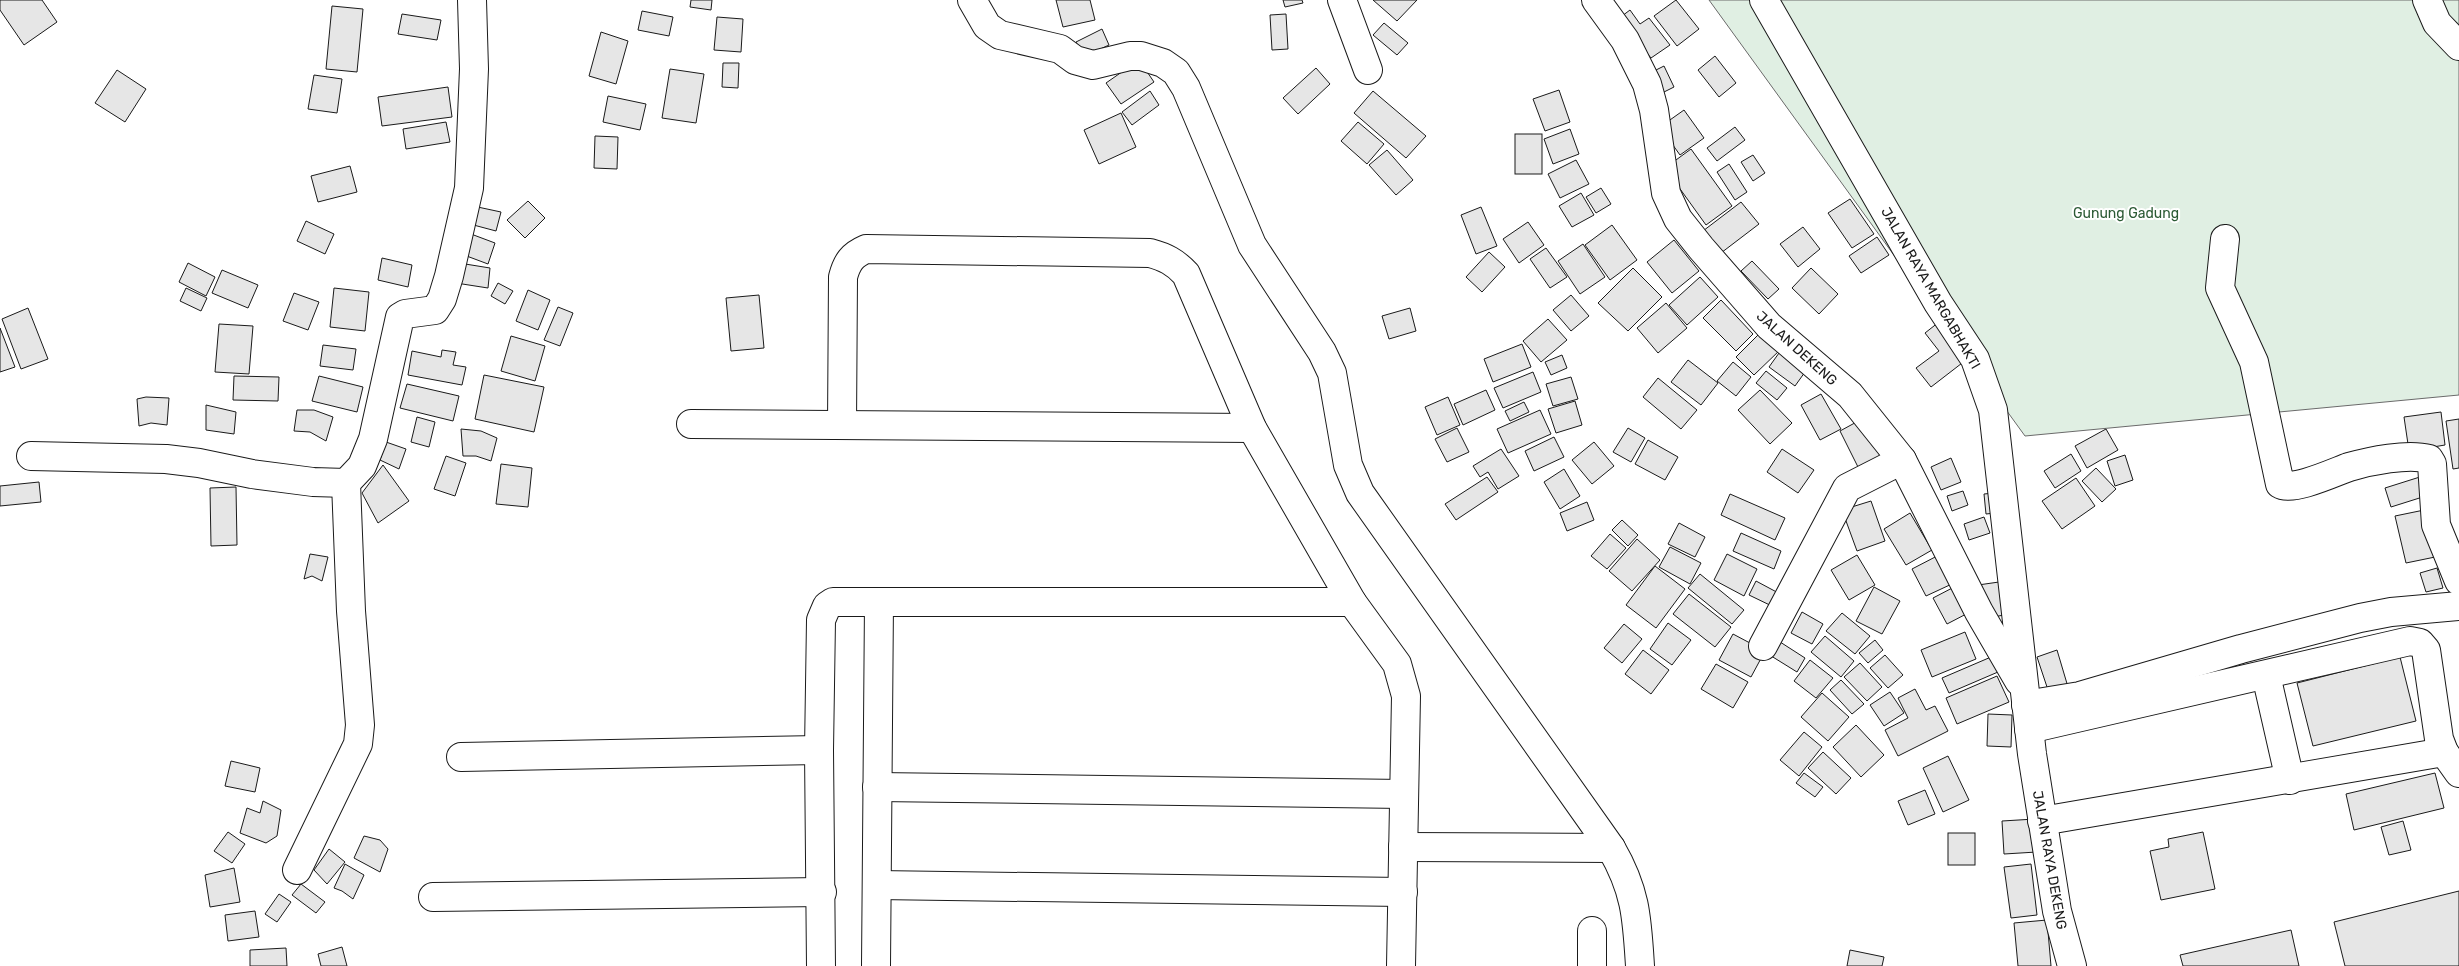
<svg xmlns="http://www.w3.org/2000/svg" width="2459" height="966" font-family="Rubik,sans-serif">
<style>
.green{fill:#e0efe3;stroke:#6a6a6a}
.building{fill:#e6e6e6;stroke:#1a1a1a}
.lines{fill:none;stroke-linecap:round;stroke-linejoin:round}
.minor-casing{stroke:#1a1a1a;stroke-width:30}
.minor{stroke:#fff;stroke-width:28}
.labels{text-anchor:middle;stroke-width:4;stroke-linejoin:round;paint-order:stroke}
.park-label{font-size:14px;fill:#2b5a34;stroke:#fff}
.street-label{font-size:14px;fill:#1a1a1a;stroke:#fff}
</style>
<rect width="100%" height="100%" fill="#fff"/>
<!-- green -->
<polygon class="green" points="1709,0 2459,0 2459,395 2025,436"/>
<!-- building -->
<g class="building">
<polygon points="0,0 42,0 57,22 24,45 0,10"/>
<polygon points="691,0 712,0 711,10 690,7"/>
<polygon points="1056,0 1090,0 1095,20 1063,27"/>
<polygon points="1283,0 1302,0 1303,3 1285,7"/>
<polygon points="1373,0 1417,0 1397,21"/>
<polygon points="1676,0 1699,29 1677,46 1654,16"/>
<polygon points="332,6 363,9 357,72 326,69"/>
<polygon points="1630,10 1640,24 1649,18 1670,45 1651,58 1618,19"/>
<polygon points="642,11 673,17 669,36 638,30"/>
<polygon points="402,14 441,20 437,40 398,34"/>
<polygon points="1286,14 1288,49 1272,50 1270,15"/>
<polygon points="717,17 743,19 741,52 714,50"/>
<polygon points="1384,23 1408,43 1397,55 1373,35"/>
<polygon points="1102,29 1109,45 1083,57 1076,42"/>
<polygon points="601,32 628,41 616,84 589,76"/>
<polygon points="1715,56 1736,83 1719,97 1698,70"/>
<polygon points="1139,60 1154,82 1121,104 1106,83"/>
<polygon points="723,63 739,63 738,88 722,87"/>
<polygon points="1664,66 1674,87 1658,95 1648,74"/>
<polygon points="1316,68 1330,84 1298,114 1283,98"/>
<polygon points="670,69 704,74 696,123 662,118"/>
<polygon points="117,70 146,89 125,122 95,103"/>
<polygon points="314,75 342,79 337,113 308,109"/>
<polygon points="448,87 452,117 382,126 378,97"/>
<polygon points="1559,90 1570,122 1545,131 1533,99"/>
<polygon points="1150,91 1159,105 1132,125 1122,112"/>
<polygon points="1373,91 1426,136 1406,158 1354,113"/>
<polygon points="608,96 646,104 640,130 603,122"/>
<polygon points="1684,110 1704,138 1680,155 1660,127"/>
<polygon points="1121,113 1136,147 1099,164 1084,130"/>
<polygon points="446,122 450,142 406,149 403,129"/>
<polygon points="1358,122 1384,144 1367,164 1341,141"/>
<polygon points="1735,127 1745,140 1717,161 1707,148"/>
<polygon points="1570,129 1579,154 1553,164 1544,139"/>
<rect x="1515" y="134" width="27" height="40"/>
<polygon points="595,136 618,137 617,169 594,168"/>
<polygon points="1691,149 1732,206 1706,225 1665,168"/>
<polygon points="1387,150 1413,180 1396,195 1369,165"/>
<polygon points="1753,155 1765,173 1753,181 1741,162"/>
<polygon points="1576,160 1589,184 1560,198 1548,174"/>
<polygon points="1729,164 1747,192 1735,200 1717,172"/>
<polygon points="350,166 357,192 318,202 311,176"/>
<polygon points="1601,188 1611,204 1596,213 1586,197"/>
<polygon points="1581,193 1594,215 1572,227 1559,206"/>
<polygon points="1850,199 1874,234 1852,248 1828,213"/>
<polygon points="528,201 545,218 525,238 507,220"/>
<polygon points="1741,202 1759,224 1717,256 1699,234"/>
<polygon points="473,206 501,212 496,231 466,223"/>
<polygon points="1481,207 1497,246 1476,254 1461,215"/>
<polygon points="306,221 334,234 325,254 297,241"/>
<polygon points="1528,222 1544,245 1519,263 1503,239"/>
<polygon points="1612,225 1637,260 1610,280 1585,245"/>
<polygon points="1803,227 1820,249 1798,267 1780,244"/>
<polygon points="471,234 495,243 488,264 464,255"/>
<polygon points="1877,237 1889,255 1861,273 1849,256"/>
<polygon points="1674,240 1699,271 1672,293 1647,262"/>
<polygon points="1583,244 1605,277 1580,294 1558,261"/>
<polygon points="1546,248 1567,277 1550,288 1530,259"/>
<polygon points="1489,252 1505,267 1482,292 1466,277"/>
<polygon points="382,258 412,265 408,287 378,280"/>
<polygon points="1752,261 1779,289 1768,299 1741,271"/>
<polygon points="188,263 215,277 206,296 179,282"/>
<polygon points="459,263 490,268 488,288 456,283"/>
<polygon points="1633,268 1662,297 1628,331 1598,303"/>
<polygon points="1811,268 1838,294 1819,314 1792,288"/>
<polygon points="222,270 258,285 248,308 212,293"/>
<polygon points="1700,277 1718,297 1687,325 1669,305"/>
<polygon points="498,283 513,291 505,304 491,296"/>
<polygon points="186,288 207,298 201,311 180,301"/>
<polygon points="334,288 369,292 365,331 330,327"/>
<polygon points="528,290 550,300 538,330 516,321"/>
<polygon points="294,293 319,302 308,330 283,321"/>
<polygon points="759,295 764,348 731,351 726,298"/>
<polygon points="1571,295 1589,316 1571,331 1553,310"/>
<polygon points="1721,300 1753,334 1736,351 1703,318"/>
<polygon points="1666,303 1687,328 1658,353 1637,328"/>
<polygon points="558,307 573,313 560,346 544,340"/>
<polygon points="28,308 48,359 21,369 2,319"/>
<polygon points="1410,308 1416,331 1389,339 1382,316"/>
<polygon points="1548,319 1567,340 1541,362 1523,341"/>
<polygon points="1939,322 1966,360 1931,387 1916,368 1939,351 1925,333"/>
<polygon points="219,324 253,326 249,374 215,372"/>
<polygon points="0,328 15,367 0,372"/>
<polygon points="1762,331 1781,349 1754,375 1736,357"/>
<polygon points="511,336 545,346 535,381 501,371"/>
<polygon points="1522,344 1531,367 1493,382 1484,359"/>
<polygon points="323,345 356,349 353,370 320,366"/>
<polygon points="442,350 456,352 453,365 466,367 462,385 408,375 412,351 441,357"/>
<polygon points="1779,353 1805,372 1795,386 1769,367"/>
<polygon points="1562,355 1567,368 1551,375 1545,362"/>
<polygon points="1688,360 1718,383 1701,405 1671,382"/>
<polygon points="1733,362 1751,377 1736,396 1717,381"/>
<polygon points="1766,371 1787,388 1777,400 1756,383"/>
<polygon points="1533,372 1541,392 1503,408 1494,388"/>
<polygon points="484,375 544,387 534,432 475,419"/>
<polygon points="234,376 279,377 278,401 233,400"/>
<polygon points="319,376 363,387 357,412 312,401"/>
<polygon points="1571,377 1578,399 1553,406 1546,384"/>
<polygon points="1658,378 1697,410 1681,429 1643,397"/>
<polygon points="407,384 459,396 453,421 400,408"/>
<polygon points="1486,390 1495,410 1463,425 1454,404"/>
<polygon points="1760,390 1792,423 1770,444 1738,410"/>
<polygon points="1821,394 1841,429 1820,440 1801,405"/>
<polygon points="146,397 169,398 167,425 151,423 139,426 137,399"/>
<polygon points="1448,397 1460,425 1437,435 1425,407"/>
<polygon points="1575,401 1582,425 1556,433 1548,409"/>
<polygon points="1524,402 1529,412 1510,421 1505,411"/>
<polygon points="206,405 236,412 234,434 206,430"/>
<polygon points="297,410 314,410 333,417 326,441 310,432 294,431"/>
<polygon points="1540,410 1551,434 1508,453 1497,429"/>
<polygon points="2441,412 2445,445 2409,451 2404,417"/>
<polygon points="417,417 435,422 429,447 411,442"/>
<polygon points="1862,419 1884,464 1862,475 1840,431"/>
<polygon points="2459,419 2459,468 2453,469 2446,421"/>
<polygon points="1457,428 1469,452 1447,462 1435,439"/>
<polygon points="1628,428 1645,438 1631,462 1613,452"/>
<polygon points="461,429 481,431 497,438 491,461 476,456 463,456"/>
<polygon points="2106,429 2118,450 2087,468 2075,446"/>
<polygon points="1554,437 1564,457 1534,471 1525,451"/>
<polygon points="1648,440 1678,457 1665,480 1635,464"/>
<polygon points="386,442 406,449 399,469 380,460"/>
<polygon points="1594,442 1614,466 1592,484 1572,460"/>
<polygon points="1501,449 1519,476 1498,489 1488,472 1480,477 1473,466"/>
<polygon points="1782,449 1814,470 1798,493 1767,472"/>
<polygon points="2071,454 2081,471 2055,488 2044,471"/>
<polygon points="2125,455 2133,480 2115,486 2107,461"/>
<polygon points="446,456 466,463 455,496 434,489"/>
<polygon points="1951,458 1961,482 1941,490 1931,467"/>
<polygon points="501,464 532,468 528,507 496,504"/>
<polygon points="383,465 409,501 378,523 362,493"/>
<polygon points="2096,468 2116,489 2102,502 2082,481"/>
<polygon points="1564,469 1580,496 1560,509 1544,482"/>
<polygon points="2423,476 2429,495 2391,507 2385,488"/>
<polygon points="1487,477 1498,492 1456,520 1445,504"/>
<polygon points="2076,478 2095,506 2062,529 2042,501"/>
<polygon points="39,482 41,502 0,506 0,486"/>
<polygon points="236,487 237,545 211,546 210,488"/>
<polygon points="1963,491 1968,505 1952,511 1947,496"/>
<polygon points="1994,493 1995,513 1986,514 1984,494"/>
<polygon points="1730,494 1785,518 1775,540 1721,515"/>
<polygon points="1871,501 1885,541 1857,551 1842,510"/>
<polygon points="1587,502 1594,520 1567,531 1560,513"/>
<polygon points="2429,509 2440,556 2406,563 2395,516"/>
<polygon points="1910,513 1932,550 1906,565 1884,529"/>
<polygon points="1984,517 1990,533 1969,540 1964,524"/>
<polygon points="1622,520 1638,535 1628,546 1612,530"/>
<polygon points="1679,523 1705,537 1695,557 1668,544"/>
<polygon points="1741,533 1781,551 1774,569 1733,551"/>
<polygon points="1610,534 1626,548 1607,569 1591,556"/>
<polygon points="1637,539 1660,560 1632,591 1609,571"/>
<polygon points="1670,547 1701,563 1690,584 1659,567"/>
<polygon points="310,554 328,557 322,581 312,576 304,579"/>
<polygon points="1727,554 1757,569 1744,596 1714,580"/>
<polygon points="1857,555 1875,585 1849,600 1831,570"/>
<polygon points="1939,555 1954,583 1926,596 1912,569"/>
<polygon points="1655,566 1685,589 1656,628 1626,605"/>
<polygon points="2437,568 2443,588 2426,592 2420,573"/>
<polygon points="1700,574 1744,610 1732,624 1688,588"/>
<polygon points="1756,581 1784,596 1778,609 1749,595"/>
<polygon points="1999,582 2004,615 1983,619 1978,585"/>
<polygon points="1958,585 1972,611 1947,624 1933,598"/>
<polygon points="1874,587 1900,601 1882,634 1856,621"/>
<polygon points="1689,594 1731,627 1715,647 1673,614"/>
<polygon points="1802,612 1823,624 1812,644 1791,633"/>
<polygon points="1842,613 1870,636 1855,654 1826,631"/>
<polygon points="1668,623 1691,640 1672,665 1650,649"/>
<polygon points="1624,624 1642,639 1622,663 1604,648"/>
<polygon points="1965,632 1976,659 1932,677 1921,650"/>
<polygon points="1733,634 1765,651 1751,677 1719,660"/>
<polygon points="1825,636 1854,661 1841,677 1811,652"/>
<polygon points="1777,640 1805,658 1797,672 1768,654"/>
<polygon points="1875,640 1883,650 1868,663 1859,653"/>
<polygon points="1643,650 1669,670 1651,694 1625,674"/>
<polygon points="2057,650 2068,687 2049,693 2037,657"/>
<polygon points="1885,655 1903,675 1888,688 1870,668"/>
<polygon points="1991,657 1998,672 1949,693 1942,678"/>
<polygon points="2400,657 2416,721 2313,746 2297,683"/>
<polygon points="1810,660 1833,678 1816,698 1794,681"/>
<polygon points="1860,663 1882,687 1867,701 1844,677"/>
<polygon points="1716,664 1748,682 1733,708 1701,689"/>
<polygon points="1997,676 2009,702 1957,724 1946,698"/>
<polygon points="1841,680 1864,704 1852,714 1830,690"/>
<polygon points="1915,689 1926,710 1935,706 1948,731 1898,756 1885,730 1908,718 1898,698"/>
<polygon points="1890,692 1904,713 1884,726 1870,705"/>
<polygon points="1822,693 1849,717 1828,741 1801,717"/>
<polygon points="1988,714 2012,715 2011,747 1987,746"/>
<polygon points="1856,725 1884,755 1861,777 1833,747"/>
<polygon points="1804,732 1822,747 1799,776 1780,760"/>
<polygon points="1823,752 1851,778 1836,794 1808,768"/>
<polygon points="1948,756 1969,800 1943,812 1923,768"/>
<polygon points="231,761 260,768 255,792 225,786"/>
<polygon points="1804,773 1823,787 1815,797 1796,783"/>
<polygon points="2435,773 2444,808 2354,830 2346,794"/>
<polygon points="1925,790 1935,814 1908,825 1898,801"/>
<polygon points="263,801 281,810 277,836 266,843 240,833 247,808 260,813"/>
<polygon points="2035,819 2037,852 2004,854 2002,821"/>
<polygon points="2403,821 2411,850 2389,855 2381,827"/>
<polygon points="228,832 245,844 232,863 214,851"/>
<polygon points="2203,832 2215,889 2161,900 2150,851 2169,847 2168,839"/>
<rect x="1948" y="833" width="27" height="32"/>
<polygon points="364,836 380,840 388,849 380,872 354,858"/>
<polygon points="329,849 345,862 327,884 314,870"/>
<polygon points="345,864 364,875 353,899 342,891 334,888"/>
<polygon points="2031,864 2037,915 2011,918 2004,867"/>
<polygon points="234,868 240,902 210,907 205,875"/>
<polygon points="301,884 325,902 316,913 292,895"/>
<polygon points="2459,891 2459,966 2345,966 2334,922"/>
<polygon points="279,894 291,902 277,922 265,914"/>
<polygon points="255,911 259,937 228,941 225,915"/>
<polygon points="2047,920 2051,966 2018,966 2014,923"/>
<polygon points="2291,930 2299,966 2183,966 2180,955"/>
<polygon points="342,947 347,966 321,966 318,954"/>
<polygon points="286,948 287,966 250,966 250,950"/>
<polygon points="1850,950 1884,957 1882,966 1847,966"/>
</g>
<g class="lines">
<!-- minor casing -->
<g class="minor-casing">
<g id="minor">
<path d="M972,0l15,26 13,9 60,14 15,11 18,5 37,-9h11l22,7 13,9 10,16 66,157 70,107 10,21 16,92 12,28 251,355c25,43 26,70 29,118"/>
<polyline points="1342,0 1368,70"/>
<polyline points="1596,0 1625,40 1647,84 1654,110 1666,193 1678,219 1701,248 1769,326 1850,395 1902,460 1979,612 2019,681"/>
<polyline points="1764,0 1938,303 1975,359 1993,410 2032,754 2057,911 2072,966"/>
<polyline points="2427,0 2437,23 2459,46"/>
<path d="M2225,239l-5,49 34,74 26,122c12,8 55,-12 69,-17 21,-6 59,-14 80,-8l3,5 4,61 23,56"/>
<polyline points="691,424 1252,428"/>
<path d="M842,425l1,-148c4,-15 9,-22 23,-28l284,4c15,4 25,9 36,21l66,154 100,174 45,62 9,32 -5,270"/>
<polyline points="31,456 166,459 199,463 252,474 313,482 346,483"/>
<polyline points="1763,646 1847,488 1902,460"/>
<polyline points="2266,675 2290,780"/>
<polyline points="2026,705 2080,696 2241,649 2360,618 2391,612 2459,606"/>
<polyline points="2029,729 2410,641 2420,643 2426,650 2439,739 2444,752 2459,773"/>
<polyline points="461,757 819,750"/>
<polyline points="877,787 1404,794"/>
<polyline points="2042,821 2444,752"/>
<polyline points="1403,847 1611,848"/>
<polyline points="297,870 358,744 360,725 351,611 346,483 362,466 373,439 400,317 405,314 435,310 442,299 449,276 469,188 474,69 472,0"/>
<polyline points="877,885 1403,892"/>
<polyline points="433,897 822,892"/>
<polyline points="1592,931 1592,966"/>
<polyline points="821,966 819,750 821,620 827,606 833,602 1352,602"/>
<polyline points="876,966 879,602"/>
</g>
</g>
<!-- minor -->
<use href="#minor" class="minor"/>
</g>
<g class="labels">
<!-- park labels -->
<g class="park-label">
<text x="2126" y="218">Gunung Gadung</text>
</g>
<!-- street labels -->
<g class="street-label">
<text transform="translate(1931 288) rotate(60)" y="5">JALAN RAYA MARGABHAKTI</text>
<text transform="translate(1797 348) rotate(42)" y="5">JALAN DEKENG</text>
<text transform="translate(2050 860) rotate(80)" y="5">JALAN RAYA DEKENG</text>
</g>
</g>
</svg>
